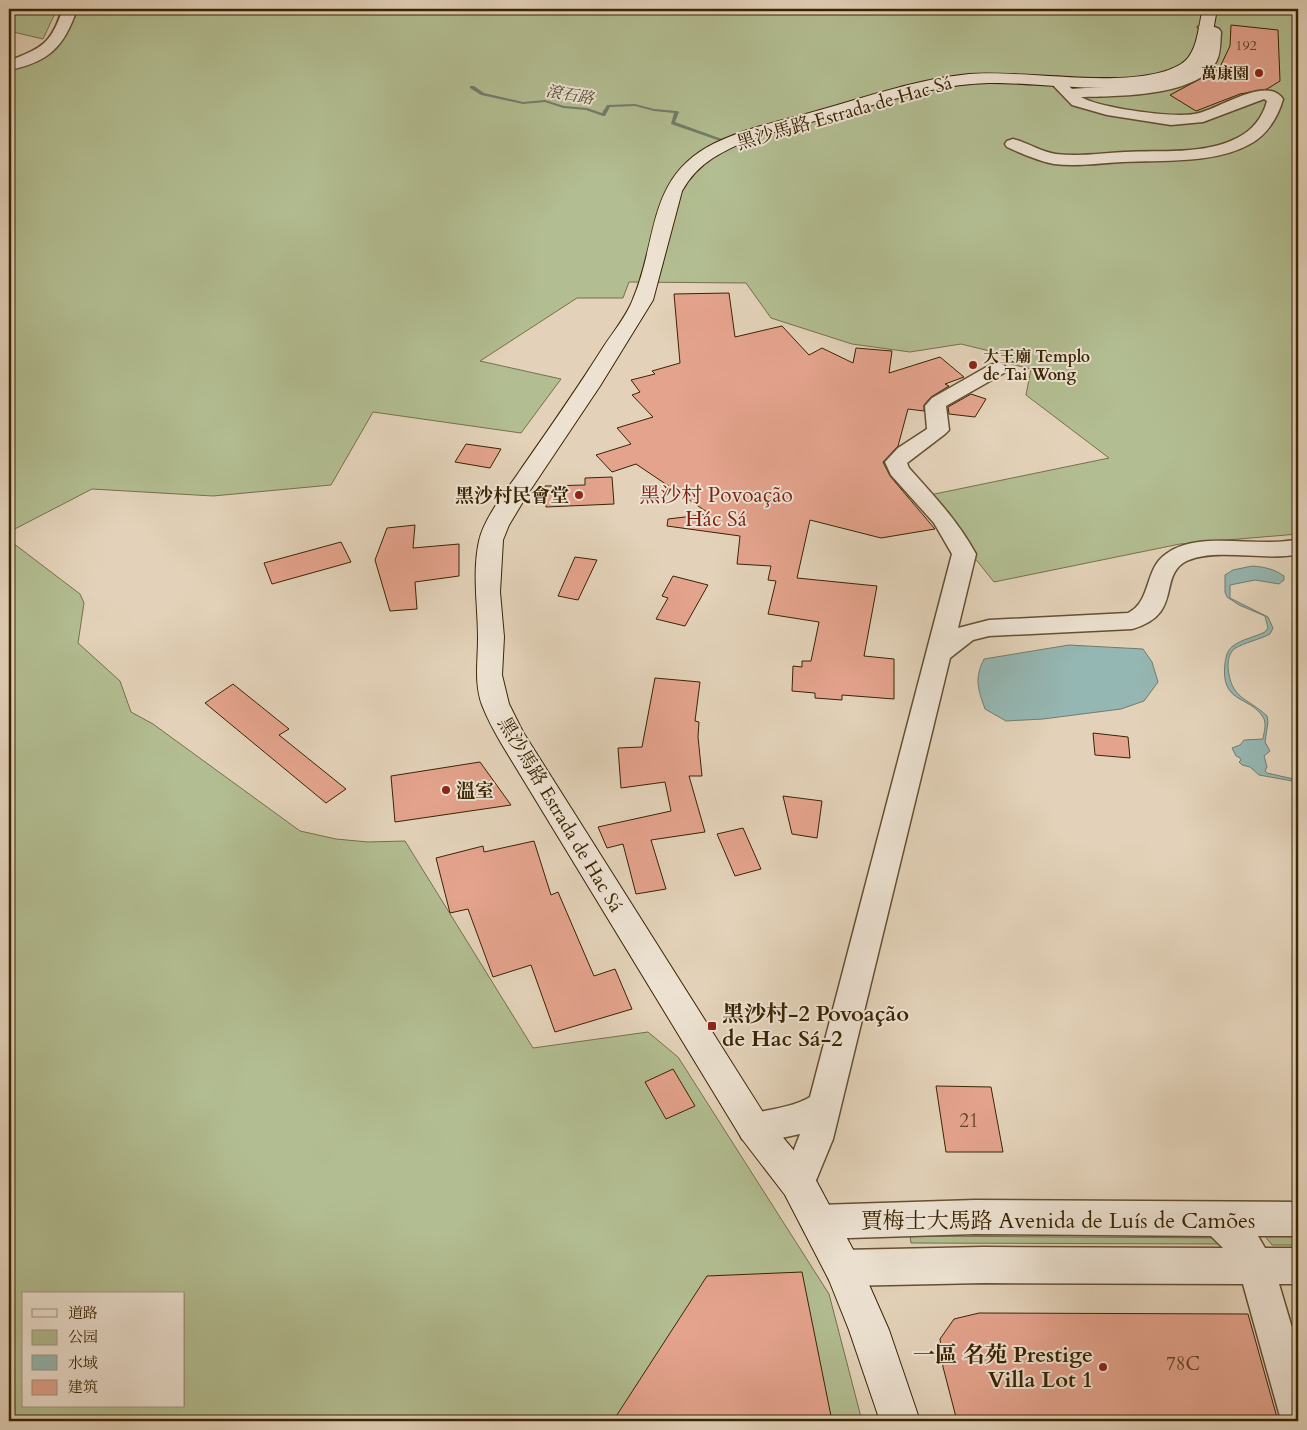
<svg xmlns="http://www.w3.org/2000/svg" width="1307" height="1430" font-family="Cardo,'Noto Serif SC',serif">
<style>
.green{fill:#b2bd91;stroke:#76704a;fill-rule:evenodd}
.water{fill:#95b7b3;stroke:#717c6c}
.lines{fill:none;stroke-linecap:round;stroke-linejoin:round}
.stream{fill:#717c6c;fill-rule:evenodd}
.building{fill:#e4a38d;stroke:#3a2402}
.minor-casing{stroke:#645030;stroke-width:3}
.secondary-casing{stroke:#3a2402;stroke-width:2}
.minor{fill:#ede2d2;fill-rule:evenodd}
.secondary{fill:#ede2d2;fill-rule:evenodd}
.poi-dot{fill:#8f2418;stroke:#ede2d2;stroke-width:2}
.labels{text-anchor:middle;stroke-width:4;stroke-linejoin:round;paint-order:stroke}
.far-number-label{font-size:14px;fill:#644425}
.far-poi-label{font-size:16px;font-weight:bold;fill:#3a2402;stroke:#ede2d2;text-anchor:end}
.far-water-label{font-size:16px;font-style:italic;fill:#51492e;stroke:#ede2d2}
.street-label{font-size:19px;fill:#3a2402;stroke:#ede2d2}
.poi-label{font-size:19px;font-weight:bold;fill:#3a2402;stroke:#ede2d2;text-anchor:end}
.near-number-label{font-size:19px;fill:#644425}
.quarter-label{font-size:21px;fill:#7a1f14;stroke:#ede2d2}
.near-poi-label{font-size:22px;font-weight:bold;fill:#3a2402;stroke:#ede2d2;text-anchor:start}
.near-street-label{font-size:22px;fill:#3a2402;stroke:#ede2d2}
</style>
<rect width="100%" height="100%" fill="#e3d2b9"/>
<filter id="stains"><feTurbulence type="fractalNoise" baseFrequency=".004" numOctaves="4"/><feColorMatrix values="0 0 0 0 .2 0 0 0 0 .09 0 0 0 0 .02 0 0 0 .5 -.17"/></filter>
<radialGradient id="worn" r=".72"><stop offset=".6" stop-color="#630" stop-opacity="0"/><stop offset="1" stop-color="#630" stop-opacity=".3"/></radialGradient>
<!-- green -->
<g class="green">
<polygon points="9,9 57,9 43,39 9,31"/>
<polygon points="61,9 1298,9 1298,534 1180,544 994,582 925,496 1109,458 1026,395 1031,369 1003,362 1006,355 961,344 910,352 852,344 771,318 746,283 629,282 623,298 577,298 480,361 561,379 521,433 373,412 331,485 213,496 92,489 9,532 9,61 30,53 50,41"/>
<path d="M9,540l71,54 4,9 -6,40 42,38 11,31 22,12 147,107 36,8 32,3 37,-1 128,207 115,-16 30,25 151,237 33,127h-853zM24,1294h160v112h-160z"/>
<polygon points="1264,1235 1298,1235 1298,1245 1272,1245"/>
<polygon points="910,1236 1227,1238 1229,1244 911,1243"/>
</g>
<!-- water -->
<g class="water">
<path d="M1252,566c13,1 22,3 32,10v4l-5,4 -24,-4 -25,5v13l38,19 5,11 -3,6c-11,6 -25,8 -36,15 -5,5 -6,11 -6,18 3,33 19,30 39,49l1,6 -3,20 5,9 -6,5 3,11 -2,4 2,2 31,7v2l-39,-7 -9,-8 -8,-2 -3,-3 2,-2 -1,-2 -4,-2 -4,-8 8,-3 4,-5 19,-1c1,-7 4,-16 0,-22 -14,-22 -43,-13 -38,-54 1,-6 2,-13 8,-17 9,-7 22,-9 32,-14l3,-4 -3,-12 -26,-11 -12,-8 -2,-5v-17l8,-5z"/>
<path d="M1069,645l74,4 9,13 6,20 -14,19 -23,8 -78,10 -37,2 -21,-12c-7,-20 -11,-30 -1,-50z"/>
</g>
<g class="lines">
<!-- stream -->
<polygon class="stream" points="470,86 474,86 484,93 523,102 545,100 564,106 587,108 602,113 607,105 635,104 654,109 677,111 679,112 675,122 733,143 729,144 671,124 674,113 654,111 635,106 610,107 605,116 603,116 586,110 563,108 545,102 523,104 481,95 470,88"/>
</g>
<!-- building -->
<g class="building">
<polygon points="1231,25 1278,30 1280,81 1267,89 1240,94 1196,111 1170,95 1219,69 1230,46"/>
<polygon points="729,293 735,337 782,326 809,355 822,348 853,363 856,348 892,351 889,373 940,357 964,377 945,384 949,386 931,397 924,405 924,411 908,409 898,446 883,462 890,476 935,529 881,538 810,520 797,578 877,586 864,656 894,659 894,699 842,695 842,700 815,698 815,693 792,691 793,666 802,667 802,661 811,661 819,622 768,614 776,581 768,580 771,566 737,564 740,536 667,526 668,519 710,514 636,464 612,472 596,455 631,444 617,428 653,417 632,395 640,392 631,380 655,374 652,371 680,363 674,294"/>
<polygon points="971,394 986,399 975,417 949,414 948,407"/>
<polygon points="466,444 501,449 490,468 455,462"/>
<polygon points="612,477 614,504 546,507 545,486 585,485 585,478"/>
<polygon points="415,525 413,548 459,544 459,576 415,582 417,609 390,611 375,560 387,528"/>
<polygon points="341,542 351,562 272,584 264,563"/>
<polygon points="575,557 597,560 578,600 558,596"/>
<polygon points="673,576 708,585 685,626 656,619 668,598 662,596"/>
<polygon points="655,678 700,682 695,721 699,722 698,737 702,776 689,776 705,832 651,840 666,889 636,894 623,844 607,848 598,827 671,811 665,782 621,788 618,748 642,747"/>
<polygon points="233,684 289,729 279,735 346,789 326,803 205,703"/>
<polygon points="1093,733 1128,737 1130,758 1095,755"/>
<polygon points="480,762 511,805 395,822 391,776"/>
<polygon points="783,796 822,801 817,838 792,834"/>
<polygon points="743,828 761,869 735,876 717,834"/>
<polygon points="534,841 551,895 558,892 594,976 615,969 632,1009 555,1032 531,965 493,977 468,909 450,913 436,858 483,846 484,852"/>
<polygon points="673,1069 695,1106 666,1119 645,1082"/>
<polygon points="936,1086 991,1087 1003,1152 946,1152"/>
<polygon points="802,1272 832,1421 613,1421 707,1276"/>
<polygon points="979,1313 1248,1314 1278,1421 957,1421 943,1367 940,1339 954,1319"/>
</g>
<g class="lines">
<!-- minor casing -->
<g class="minor-casing">
<g id="minor">
<path d="M63,9h14c-13,38 -28,53 -68,61v-9c34,-14 41,-16 54,-52z"/>
<path d="M1205,23l14,6 2,3c-1,10 0,21 -5,30 -19,35 -100,34 -135,35 18,11 92,21 113,17 23,-3 72,-40 89,-15 -5,18 -16,36 -33,45 -35,20 -88,16 -127,18 -23,1 -46,5 -69,2 -16,-3 -32,-10 -47,-17l-2,-3 2,-3 6,-2c15,4 28,13 43,15 23,3 46,-1 69,-2 35,-2 79,3 112,-14 15,-7 26,-21 30,-37l-3,-2 -61,23 -32,3 -64,-10 -35,-10 -24,-25 2,-3h10l12,12c31,-3 113,1 130,-29 4,-7 4,-18 5,-26l-9,-7z"/>
<path d="M997,363l7,2 3,4 -3,4 -58,33 3,24 -4,4 -38,29 2,5c25,28 49,53 67,86l-18,74 31,-8 139,-7c24,-12 16,-44 38,-59 33,-25 94,-5 132,-15v15c-32,8 -88,-8 -115,9 -24,17 -1,52 -51,66l-143,7 -16,4 -23,18 -117,481 -23,56 -12,4 -12,-4 -5,-12 19,-49 -46,10 -12,-5 -5,-11 5,-11c22,-8 48,-8 68,-20l142,-543 -18,-31 -43,-48 -6,-13 13,-14 29,-19 -2,-23 7,-8 58,-33z"/>
<polygon points="975,1200 1298,1202 1298,1236 1258,1236 1265,1248 1298,1248 1298,1284 1279,1284 1298,1348 1298,1421 1282,1421 1279,1413 1243,1284 983,1283 843,1286 830,1281 825,1268 830,1255 843,1250 983,1247 1223,1248 1211,1236 975,1234 818,1239 806,1234 800,1222 806,1210 818,1205"/>
</g>
</g>
<!-- secondary casing -->
<g class="secondary-casing">
<path id="secondary" d="M1203,9h14c-4,20 -6,50 -25,62 -50,30 -146,11 -203,12 -54,1 -106,20 -159,34 -39,11 -83,19 -117,41 -14,9 -23,19 -31,33l-29,109 -53,86 -73,109 -18,30 -6,15 -3,52 4,45 -2,38 7,29 14,28 243,385 45,54 45,84 33,75 31,91h-40l-31,-91 -20,-50 -44,-85 -43,-56 -241,-396c-7,-12 -14,-25 -19,-38 -8,-22 -4,-44 -4,-67 0,-32 -6,-65 1,-97 5,-23 27,-50 40,-69 29,-42 58,-83 85,-126 10,-15 23,-31 29,-47 26,-61 13,-122 82,-156 33,-16 70,-23 105,-33 49,-14 98,-31 149,-36 56,-5 166,18 212,-10 17,-10 17,-38 22,-55z"/>
</g>
<!-- minor -->
<use href="#minor" class="minor"/>
<!-- secondary -->
<use href="#secondary" class="secondary"/>
</g>
<!-- markers -->
<g class="poi-dot">
<circle cx="1259" cy="73" r="5"/>
<circle cx="973" cy="365" r="5"/>
<circle cx="579" cy="495" r="5"/>
<circle cx="446" cy="790" r="5"/>
<rect x="707" y="1021" width="10" height="10" rx="2.5"/>
<circle cx="1103" cy="1367" r="5"/>
</g>
<g class="labels">
<!-- far-number labels -->
<g class="far-number-label">
<text x="1246" y="50">192</text>
</g>
<!-- far-poi labels -->
<g class="far-poi-label">
<text x="1249" y="79">萬康園</text>
<text x="983" y="362" text-anchor="start">大王廟 Templo<tspan x="983" dy="18">de Tai Wong</tspan></text>
</g>
<!-- far-water labels -->
<g class="far-water-label">
<text transform="translate(570 94) rotate(10)" y="6">滾石路</text>
</g>
<!-- street labels -->
<g class="street-label">
<text transform="translate(844 112) rotate(-16)" y="7">黑沙馬路 Estrada de Hac Sá</text>
<text transform="translate(561 814) rotate(59)" y="7">黑沙馬路 Estrada de Hac Sá</text>
</g>
<!-- poi labels -->
<g class="poi-label">
<text x="569" y="502">黑沙村民會堂</text>
<text x="456" y="797" text-anchor="start">溫室</text>
</g>
<!-- near-number labels -->
<g class="near-number-label">
<text x="969" y="1127">21</text>
<text x="1183" y="1370">78C</text>
</g>
<!-- quarter labels -->
<g class="quarter-label">
<text x="716" y="502">黑沙村 Povoação<tspan x="716" dy="24">Hác Sá</tspan></text>
</g>
<!-- near-poi labels -->
<g class="near-poi-label">
<text x="722" y="1021">黑沙村-2 Povoação<tspan x="722" dy="25">de Hac Sá-2</tspan></text>
<text x="1093" y="1362" text-anchor="end">一區 名苑 Prestige<tspan x="1093" dy="25">Villa Lot 1</tspan></text>
</g>
<!-- near-street labels -->
<g class="near-street-label">
<text x="1058" y="1228">賈梅士大馬路 Avenida de Luís de Camões</text>
</g>
</g>
<!-- margin -->
<rect width="1307" height="1430" fill="none" stroke="#e3d2b9" stroke-width="30"/>
<rect x="10" y="10" width="1287" height="1410" fill="none" stroke="#3a2402" stroke-width="2.5"/>
<rect x="15" y="15" width="1277" height="1400" fill="none" stroke="#3a2402"/>
<!-- legend -->
<rect x="22" y="1292" width="162" height="115" fill="#ede2d2" stroke="#a5967f"/>
<rect x="32" y="1309" width="25" height="8" fill="#ede2d2" stroke="#a5967f"/>
<text x="68" y="1318" font-size="15" fill="#3a2402">道路</text>
<rect x="32" y="1330" width="25" height="15" fill="#b2bd91" stroke="#a5967f"/>
<text x="68" y="1342" font-size="15" fill="#3a2402">公园</text>
<rect x="32" y="1355" width="25" height="15" fill="#95b7b3" stroke="#a5967f"/>
<text x="68" y="1368" font-size="15" fill="#3a2402">水域</text>
<rect x="32" y="1380" width="25" height="15" fill="#e4a38d" stroke="#a5967f"/>
<text x="68" y="1392" font-size="15" fill="#3a2402">建筑</text>
<rect width="100%" height="100%" filter="url(#stains)"/>
<rect width="100%" height="100%" fill="url(#worn)"/>
</svg>
